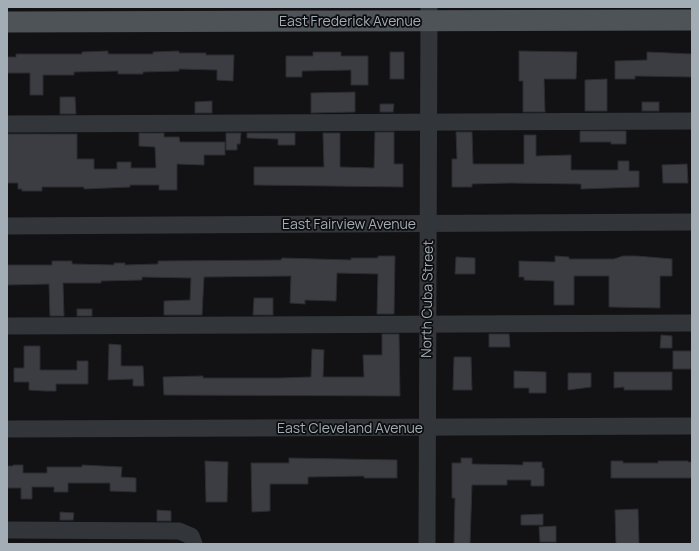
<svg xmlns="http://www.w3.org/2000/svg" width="699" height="551" font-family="Manrope,sans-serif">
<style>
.building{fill:#3c3d42;stroke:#2b2d30}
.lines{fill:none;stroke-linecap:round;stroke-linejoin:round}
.minor{stroke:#323539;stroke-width:17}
.major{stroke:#4e5358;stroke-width:21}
.labels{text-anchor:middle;stroke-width:3.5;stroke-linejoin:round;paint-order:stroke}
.street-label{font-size:14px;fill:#a2adb6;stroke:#0d0d0f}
</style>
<rect width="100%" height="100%" fill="#121214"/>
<!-- building -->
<g class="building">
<polygon points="108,51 108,54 153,54 153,52 179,51 179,53 206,53 206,55 234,55 233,81 217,80 217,70 179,69 179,71 143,72 143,74 118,74 118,71 74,72 74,75 43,75 43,95 30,95 30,73 7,73 7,57 16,57 16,54 82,54 82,52"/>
<polygon points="519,51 577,52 576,79 544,79 545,112 523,112 523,81 519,81"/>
<polygon points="313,52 341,52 341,56 368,56 368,85 351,85 351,70 302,71 302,77 286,77 286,56 313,56"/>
<rect x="390" y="52" width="14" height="27"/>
<polygon points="647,52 692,54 692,77 635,76 635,79 615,79 615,61 647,60"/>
<polygon points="607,79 607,111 585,111 585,80"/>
<polygon points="355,92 355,112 311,113 311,93"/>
<polygon points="60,97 75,97 76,114 60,114"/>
<polygon points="212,101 212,113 195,113 195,102"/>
<rect x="642" y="102" width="17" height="9"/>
<polygon points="380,104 394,104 393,112 380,112"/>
<polygon points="580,131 626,131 626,144 611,144 611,142 580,142"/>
<polygon points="375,132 394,132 394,164 403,164 403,187 254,185 254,167 324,167 323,133 340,133 340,167 374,168"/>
<polygon points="456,132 472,132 473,164 524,164 524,135 536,135 536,156 571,155 571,170 618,170 618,161 629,161 629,171 639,171 639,187 581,189 581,184 510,183 472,184 472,187 452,187 452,159 457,159"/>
<polygon points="139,133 164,133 164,137 179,137 180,142 225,142 225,155 204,155 204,165 177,164 177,190 159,190 159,185 130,185 130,187 84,189 84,187 42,187 42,191 22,191 22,189 18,189 18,183 7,183 7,134 77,134 77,159 94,159 94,169 117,169 117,162 131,162 131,168 156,168 155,147 139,146"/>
<polygon points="226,133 241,133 240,144 237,144 237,150 226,150"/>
<polygon points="247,133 295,133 295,145 278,145 278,139 247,138"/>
<polygon points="687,164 688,183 663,183 662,165"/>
<polygon points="378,256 395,256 394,314 377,314 378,274 337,273 336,301 305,300 305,304 290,303 291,276 204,277 202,315 164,315 164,301 190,300 191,278 142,277 142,280 101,281 101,283 63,283 64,316 50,316 49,284 7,285 7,265 52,265 52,261 72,261 72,264 114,265 114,263 125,263 125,265 158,264 158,261 281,260 282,258 351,260 351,258 378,258"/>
<polygon points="555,256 569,257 569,259 614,259 623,256 637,256 672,259 672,276 660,276 660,308 609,307 609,276 574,276 574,305 554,305 554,281 524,280 524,277 519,277 519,261 555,262"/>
<polygon points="456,257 475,258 475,274 455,274"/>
<polygon points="254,298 273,298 273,315 253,315"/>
<rect x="77" y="309" width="15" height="7"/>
<polygon points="382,334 399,334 400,396 164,395 163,377 203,376 203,378 280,378 311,377 312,349 324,350 323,377 364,377 363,355 382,355"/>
<polygon points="489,334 509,334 510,347 489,347"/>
<polygon points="661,335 672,336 672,348 660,348"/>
<polygon points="109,344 121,345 121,366 143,366 144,386 133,386 133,379 108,380"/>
<polygon points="24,346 40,346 40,370 77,370 77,361 88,361 88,384 56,384 56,391 45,391 29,390 29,382 14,382 14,368 24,368"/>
<rect x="673" y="351" width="18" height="18"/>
<polygon points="454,357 471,357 472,390 453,390"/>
<polygon points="514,371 546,372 546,393 529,393 529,388 514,388"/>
<polygon points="614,372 672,372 672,390 624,390 624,387 614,388"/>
<polygon points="568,373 591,373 591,387 568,390"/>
<polygon points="289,458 397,460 397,478 364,478 364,476 308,477 308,484 270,484 270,511 252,512 251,463 289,463"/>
<polygon points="461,458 472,458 472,464 523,465 523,462 542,462 542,468 544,468 544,486 531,486 531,480 507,480 507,485 472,485 470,544 454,544 455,498 452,498 452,463 461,463"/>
<polygon points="205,461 228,462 227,502 206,502"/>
<polygon points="611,461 623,461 623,463 658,463 658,461 688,461 688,462 692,462 692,478 611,478"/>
<polygon points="13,465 23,465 23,473 47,473 47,467 82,467 82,465 122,467 121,477 136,478 136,492 110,491 110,483 68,483 68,492 54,492 54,487 32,487 32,499 21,499 21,488 7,488 7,466 13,466"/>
<polygon points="638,509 639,544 616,544 615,510"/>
<polygon points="157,510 171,511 171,521 157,521"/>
<polygon points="60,512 74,513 73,520 60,520"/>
<polygon points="543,514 543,525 521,525 521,515"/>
<polygon points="556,526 556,542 540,542 539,527"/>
</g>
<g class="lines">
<!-- minor -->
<g class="minor">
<polyline points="7,124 692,121"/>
<polyline points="7,226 692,222"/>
<polyline points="7,326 692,323"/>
<polyline points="7,429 692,426"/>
<polyline points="7,530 179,531 191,536 194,544"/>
<polyline points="427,544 429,7"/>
</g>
<!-- major -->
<polyline class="major" points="7,22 692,20"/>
</g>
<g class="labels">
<!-- street labels -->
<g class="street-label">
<text x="350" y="26">East Frederick Avenue</text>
<text x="349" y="229">East Fairview Avenue</text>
<text transform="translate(427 299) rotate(-89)" y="5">North Cuba Street</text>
<text x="350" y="433">East Cleveland Avenue</text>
</g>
</g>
<!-- border -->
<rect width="699" height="551" fill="none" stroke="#a2adb6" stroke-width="16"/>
</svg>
